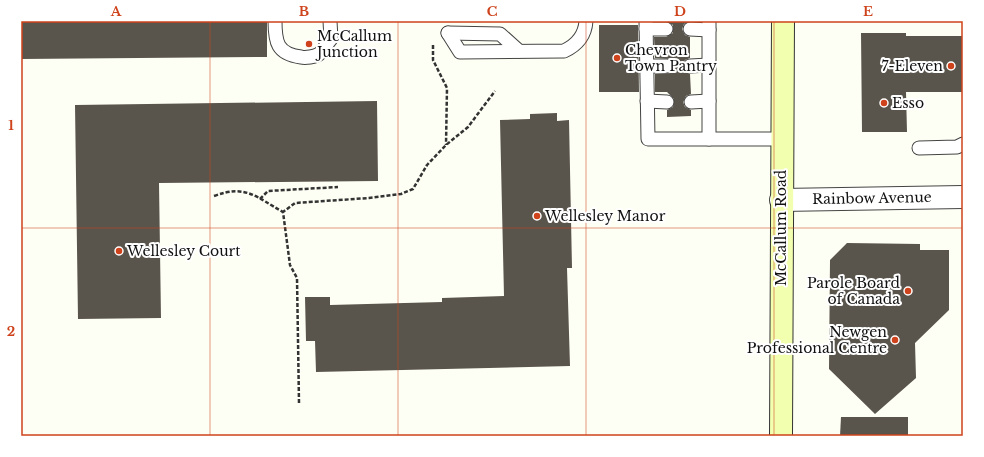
<svg xmlns="http://www.w3.org/2000/svg" width="984" height="457" font-family="'Libre Baskerville',serif">
<style>
.building{fill:#5a554c}
.lines{fill:none;stroke-linecap:round;stroke-linejoin:round}
.service-casing{stroke:#444;stroke-width:15}
.minor-casing{stroke:#444;stroke-width:24}
.secondary-casing{stroke:#333;stroke-width:24}
.path{stroke:#333;stroke-width:2.5;stroke-dasharray:4 2;stroke-linecap:butt}
.service{stroke:#fff;stroke-width:13}
.minor{stroke:#fff;stroke-width:22}
.secondary{stroke:#f2ffaf;stroke-width:22}
.grid{fill:none;stroke:#ce431b;stroke-width:1;stroke-opacity:0.55}
.poi-dot{fill:#ce431b;stroke:#fff;stroke-width:1.5}
.labels{text-anchor:middle;stroke-width:4;stroke-linejoin:round;paint-order:stroke}
.poi-label{font-size:14px;fill:#111;stroke:#fff;text-anchor:start}
.street-label{font-size:14px;fill:#111;stroke:#fff}
.neatline{fill:none;stroke:#ce431b;stroke-width:1.5}
.grid-label{font-size:13px;text-anchor:middle;font-weight:bold;fill:#ce431b}
</style>
<rect width="100%" height="100%" fill="#fefff4"/>
<!-- building -->
<g class="building">
<polygon points="21,21 267,21 267,57 21,59"/>
<polygon points="666,21 690,21 684,24 682,29 685,35 690,37 690,58 685,60 682,66 684,71 690,74 691,94 686,96 683,102 685,107 691,110 691,116 667,117 667,110 673,107 674,99 667,92 655,92 655,74 671,73 675,66 671,59 655,58 654,37 666,37 673,33 673,25"/>
<polygon points="599,25 638,25 639,92 599,92"/>
<polygon points="861,33 906,33 906,36 963,36 963,92 906,92 907,132 862,132"/>
<polygon points="377,101 378,181 159,183 161,318 78,319 75,105"/>
<polygon points="557,113 557,121 569,120 572,268 567,268 570,366 316,372 315,341 306,341 305,297 330,297 330,305 442,302 442,298 504,296 500,120 530,119 530,114"/>
<polygon points="847,243 920,244 920,250 949,250 949,310 915,343 916,378 875,414 829,369 830,260"/>
<polygon points="841,417 908,417 908,436 840,436"/>
</g>
<g class="lines">
<!-- service casing -->
<g class="service-casing">
<g id="service">
<path d="M275,21c0,21 2,33 26,36 4,1 14,0 18,-3 5,-4 8,-11 12,-15l-1,-18"/>
<polyline points="646,21 648,139 782,139"/>
<polyline points="646,29 666,29"/>
<polyline points="690,29 709,30"/>
<path d="M448,33l12,19 104,-1c13,-6 21,-15 22,-30"/>
<polyline points="448,33 500,34 519,51"/>
<polyline points="647,66 667,66"/>
<polyline points="690,66 709,65"/>
<polyline points="647,101 667,102"/>
<polyline points="691,102 709,101"/>
<polyline points="709,139 709,21"/>
<polyline points="919,148 957,147 963,144"/>
</g>
</g>
<!-- minor casing -->
<g class="minor-casing">
<polyline id="minor" points="781,200 963,197"/>
</g>
<!-- secondary casing -->
<g class="secondary-casing">
<polyline id="secondary" points="781,436 783,21"/>
</g>
<!-- path -->
<g class="path">
<polyline points="433,45 433,60 447,88 446,145"/>
<path d="M214,196c32,-12 42,1 69,16"/>
<polyline points="260,199 268,191 338,187"/>
<polyline points="299,403 297,278 290,265 283,212 295,203 369,198 401,194 413,189 427,165 446,145 468,127 495,91"/>
</g>
<!-- service -->
<use href="#service" class="service"/>
<!-- minor -->
<use href="#minor" class="minor"/>
<!-- secondary -->
<use href="#secondary" class="secondary"/>
</g>
<!-- grid -->
<path class="grid" d="M210,21v415M398,21v415M586,21v415M774,21v415M21,228h942"/>
<!-- markers -->
<g class="poi-dot">
<circle cx="309" cy="44" r="4"/>
<circle cx="617" cy="58" r="4"/>
<circle cx="951" cy="66" r="4"/>
<circle cx="884" cy="103" r="4"/>
<circle cx="537" cy="216" r="4"/>
<circle cx="119" cy="251" r="4"/>
<circle cx="908" cy="291" r="4"/>
<circle cx="895" cy="340" r="4"/>
</g>
<g class="labels">
<!-- poi labels -->
<g class="poi-label">
<text x="317" y="41">McCallum<tspan x="317" dy="16">Junction</tspan></text>
<text x="625" y="55">Chevron<tspan x="625" dy="16">Town Pantry</tspan></text>
<text x="943" y="71" text-anchor="end">7-Eleven</text>
<text x="892" y="108">Esso</text>
<text x="545" y="221">Wellesley Manor</text>
<text x="127" y="256">Wellesley Court</text>
<text x="900" y="288" text-anchor="end">Parole Board<tspan x="900" dy="16">of Canada</tspan></text>
<text x="887" y="337" text-anchor="end">Newgen<tspan x="887" dy="16">Professional Centre</tspan></text>
</g>
<!-- street labels -->
<g class="street-label">
<text transform="translate(872 198) rotate(-1)" y="5">Rainbow Avenue</text>
<text transform="translate(781 228) rotate(-90)" y="5">McCallum Road</text>
</g>
</g>
<!-- border -->
<rect width="984" height="457" fill="none" stroke="#ffffff" stroke-width="44"/>
<rect x="22" y="22" width="940" height="413" class="neatline"/>
<g class="grid-label">
<text x="116" y="16">A</text>
<text x="304" y="16">B</text>
<text x="492" y="16">C</text>
<text x="680" y="16">D</text>
<text x="868" y="16">E</text>
<text x="11" y="130">1</text>
<text x="11" y="336">2</text>
</g>
</svg>
